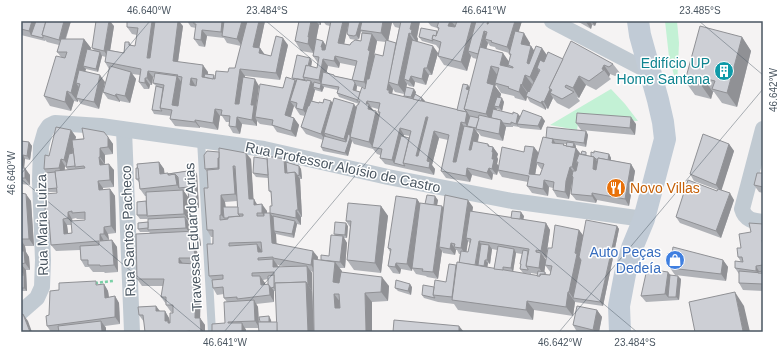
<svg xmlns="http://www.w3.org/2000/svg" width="784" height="353" font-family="Helvetica,sans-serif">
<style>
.green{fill:#c3f1d5}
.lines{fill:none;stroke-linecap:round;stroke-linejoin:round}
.path{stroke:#7ad0a6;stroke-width:2.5;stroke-dasharray:3 2;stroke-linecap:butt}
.service{stroke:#c1cad2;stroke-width:8}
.minor{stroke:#c1cad2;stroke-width:16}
.secondary{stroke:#c1cbd6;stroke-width:22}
.wall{fill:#b0b2b7;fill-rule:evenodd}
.shaded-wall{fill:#909195}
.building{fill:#cdcfd5;stroke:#909195;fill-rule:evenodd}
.ticks{fill:none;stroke:#4a5661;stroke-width:1;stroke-opacity:0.45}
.labels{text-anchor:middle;stroke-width:3;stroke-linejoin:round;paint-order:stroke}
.culture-label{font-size:14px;fill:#0d838f;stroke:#fff;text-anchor:end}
.street-label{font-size:14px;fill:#4a5661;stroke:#fff}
.food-label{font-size:14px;fill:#c56008;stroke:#fff;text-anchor:start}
.shop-label{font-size:14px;fill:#366cbe;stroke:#fff;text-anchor:end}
.neatline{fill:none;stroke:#4a5661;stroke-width:1.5}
.ticks-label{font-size:10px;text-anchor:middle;fill:#4a5661}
</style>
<rect width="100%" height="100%" fill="#f5f3f3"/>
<!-- green -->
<g class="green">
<polygon points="665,21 677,21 679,43 677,86 669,57"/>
<polygon points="611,89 625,104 638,121 579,118 577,130 550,125"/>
</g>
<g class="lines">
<!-- path -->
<polyline class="path" points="95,283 113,281"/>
<!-- service -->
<polyline class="service" points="201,140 212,332"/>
<!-- minor -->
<g class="minor">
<polyline points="552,21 650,72"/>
<path d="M763,129l-21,80c3,11 11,12 21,13"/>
<polyline points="124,130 132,332"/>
<polyline points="21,312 37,298 42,287 43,260 40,180 41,146 45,132 49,126 55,123 101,126 264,149 388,177 512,201 644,219"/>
</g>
<!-- secondary -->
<polyline class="secondary" points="620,332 619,306 625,274 632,248 644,219 665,139 663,122 658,100 640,35 638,21"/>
</g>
<!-- wall -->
<g class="wall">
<path d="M21,21h50l-5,18h18l7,9 -1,2 5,1 -3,-3 22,-22 -4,24 14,3 5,-11 3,4h3l2,-11 -5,-1 -5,-7 56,-1 -5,36 30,10v2l6,1 1,2 13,-5 7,-4 6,-22 -14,-3 -3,-5 -17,-2 -2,11 -6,-1 -5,-7 2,-11 -5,-1 -4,-6h78l-6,27h1l5,7 6,1 17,-11 -8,35 -35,-4v1l14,9 -3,22 37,-29 -1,-1 20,-17 -1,6 6,1 1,-5 -5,-7v-3l-12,-2 -6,-10 4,-20h22v4h-2l-4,21 8,-5 3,5 4,-20 -4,-1 -3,-4h26l-5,23 6,1 6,-5 -6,-1 -3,-6 2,-12h71l-3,16 1,2v3l20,11 -6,22h-3l-3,10 -11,-3 -1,5 -5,-1 -2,-2 -1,3 10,5 -1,2 7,4 3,3 -1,1 33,8 11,-25 2,3 7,-29 -4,-1 -2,-2 -4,15 -23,-6 -6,-9 2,-7h-1l-3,-4 -14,-4 -3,-4 19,-5v-3l-1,-1 -6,-2 -4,-5h95l-4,11 12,11v3h1l3,5 13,4 16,4 50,5 7,9 -5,3 -5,-2 -1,3 2,2 -15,11 -10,-5 -7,13 -2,-1 3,4 -11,8 -12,-6 -4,-5 -5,11 -2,-1v2l-16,-8 -3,-5 -1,4 -11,-3 -1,-2 -13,-3 -5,-8 -1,1 6,8 -1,4 4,4 -2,9 -5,-2v1l23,7 25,4 -4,9 -21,-2 -1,-1 -6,-1v1h-7l-3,14 -22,-5 -3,-4 -2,-1 3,4 -1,7 15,5 5,7 -1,3 1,2 -1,5 2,2 25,-14 10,-5 5,6 7,-15 40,-7 2,4 -2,12 -10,-2v3l5,6 10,2 18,-2 2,4v2l20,4 4,7 -6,35 -32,-6 -1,3 -20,-3 -5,-6 2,-15 -2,9 -2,11 -12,-2 -4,-7v-2l-4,-1 -1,9 -16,-3 -5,-7 1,-4 -26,-5 -4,-6 -1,4 -4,-1 -1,6 -20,-5 -2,7 -24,-4 -5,-7 7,-31 -9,-2 -7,27 3,4 -1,6 -49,-11 -5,-6v-3l-3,-1 -4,-5 -19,-5 -2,-3 -4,15 -25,-5 -2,-4 2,-7 -17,-6 -5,-7 4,-11 -5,-1 -6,-9 -3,11 3,1 5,7 -3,12 -19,-5 -4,-6 -13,-2 -3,-3v5l-15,-2 -2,10 -7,-1 -4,-7v-4h-3l-4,-6h-2l-2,14 -18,-3v1l-25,-2 -5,-7 1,-3 -17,-2 -2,-4 4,-24 -3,-3 1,-5 -1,-1 -1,8h-2l-1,4h-5l-5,-7 1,-7 -8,-1 4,5 -6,24 -10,-2v1l-12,-3 -5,-7 6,-23 -4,-7 1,-5 -4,-1 -4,16 -12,-3 -1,2 20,11 -6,27 -18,-5 -3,-4v2l-4,-1 -3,10 -21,-5 -6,-10 17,-39 -4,-5 2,-7 -12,-3 -2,-2v1l-24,-6zM392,22l3,5 4,1 -3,15 -8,-2zM361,31l1,2 -1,8 -4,-1 2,-1zM377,41l9,1 -3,14 -9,1v-1zM488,43l2,3 5,1 1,2 13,4 1,3 -1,6 -23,-13zM340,63l15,3 -2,14 -18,-4 -9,-3 2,-7 11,2zM357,86l8,2v1l-5,3 -4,-1zM324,87l14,3 -1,3 2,4 20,7 -1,1 -1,2 -24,-5 -14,1 -7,-2 3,-11 7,2zM393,89l2,3 9,2v2l1,1 -13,-3zM371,107l7,2v3l1,3 -7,-5zM404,135l6,1 -1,2 -5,-2zM555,143l11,1v2h-1l-1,-2 -8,-1zM537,164l4,5h1l-2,6h-5z"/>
<polygon points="577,21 597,21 595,26 592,25 591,29"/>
<polygon points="742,37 751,51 737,107 722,103 714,92 713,92 711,99 695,95 685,81"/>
<polygon points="576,123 636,124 635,135 581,130"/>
<path d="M71,130l5,7 -1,2 33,-2 5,7v10l-8,1v9h-1l10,6v17l-11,1v2l7,-1 5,7 1,37 -8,1 1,6h3l5,7 1,25 -13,1 -1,-1h-11l-4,-5h-4l-4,-7 -1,-10 -24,1 -5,-6 -1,-19 -4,-6 11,-27v-1h-8l-3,-3v-16l-2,-4 5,-13zM65,166l3,4h-3zM76,218l1,1h8v1l-12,1 -1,-2zM67,225h5v8h-4z"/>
<polygon points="21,141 29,142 32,146 30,160 25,159 24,168 21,168"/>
<polygon points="729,144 734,151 721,190 734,200 721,238 680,223 676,217 717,191 718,190 694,181 690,174"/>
<path d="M204,155l47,4 2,40 4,6 10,6v2h3l2,-7 -1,-13 -2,-2 -1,-13 -12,-1 -3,-4 14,-14h17l2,3 13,4 2,3 1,10h-2l2,38h-1v8l-4,-1 -3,14 -18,-4v9l42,14v3h3l8,-4 6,-21 -1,-1 14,-8 -1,12h-3l3,5 -2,25h-6l3,4 47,14 -1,15 -16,1 -58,30 -1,-60 -2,-1 1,2 2,59 -56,-4h-13l1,2v2l-21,-9 2,-21 -3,-4v-4l-7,1 -4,-7 -1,-8 -3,-4 4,-39h-2l-4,-7 1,-42 -1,-16 -2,-3zM237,201l1,6h-12l-1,-5zM276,264l2,1 8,2h-8zM268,279v5h-3v-1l-2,-3zM274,291h2l1,31h-6v-2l-12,2 -1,-15 -2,-3 18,-2z"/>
<polygon points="159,162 164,169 164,174 194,170 197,174 199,208 191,209 189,205 188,191 184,191 188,197 189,221 188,221 190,224 190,231 196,231 200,238 201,246 196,246 196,250 199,255 200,265 197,265 201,270 200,318 205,325 205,332 145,332 144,322 139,315 138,307 156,306 160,311 165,311 169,318 170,323 170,313 173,313 171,312 166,305 166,304 161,297 163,286 142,286 137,279 136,234 150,233 149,232 140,232 138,229 138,223 148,222 148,219 149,219 140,219 137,215 137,202 146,201 146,196 145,196 140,189 139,182 136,179 136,168 138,168 137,164"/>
<polygon points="21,168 30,175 30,185 21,184"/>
<polygon points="763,173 763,193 759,192 754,185"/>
<polygon points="21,193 31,201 34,246 25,246 26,252 29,257 30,270 26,270 27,291 21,291"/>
<path d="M417,199l3,5h5l13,-4 -1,5 7,3 29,-1 -1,5 39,6 13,-2 -1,4 23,3 4,7 -4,28 -2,-1 2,3 6,-12 27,-18 4,6 34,-10 2,3 -16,77 -28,-4 -2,14 -39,-6 -1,10 -75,-10 -4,-6 -16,-2 -14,-4 -2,-3 12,-8 12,-5 10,-17 3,-2 1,-9h-1l-2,-4h-1l-1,5 -12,-2 -1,-2 -4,28 -11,-2 -1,-1 -10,-2 -4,-6v3l-11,-2 -1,5 -7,-1 -5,-7 2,-14 -2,-4zM468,241l2,3 -2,8h-2zM492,249l5,1 -3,19 -7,-2 1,-4 2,1zM516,253l6,1 -2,10 1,1 -1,4 3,4 8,1v-1l6,1v2l-24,-4zM545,265l6,8 -1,2h-3l-2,-3h-1z"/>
<polygon points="381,206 388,216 381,273 354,270 347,260 350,227 346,221"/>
<polygon points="763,224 763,291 743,290 739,283 739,274 735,268 741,262 738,257 741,248 751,232"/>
<polygon points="723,260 728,267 726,281 675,275 670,268"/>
<polygon points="670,275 681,279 679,300 646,302 641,296"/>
<polygon points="104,284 108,291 109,297 115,296 119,303 120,324 105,326 106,328 51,332 47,326 49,315 59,290"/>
<polygon points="412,287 411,295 398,291 395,288"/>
<polygon points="597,310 602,317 599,332 577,332 573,325"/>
</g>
<!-- shaded-wall -->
<g class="shaded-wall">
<polygon points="32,21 39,21 31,35 29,31"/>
<polygon points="64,21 71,21 63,46 59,40"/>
<polygon points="109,21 110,21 114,26 109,58 104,51"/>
<polygon points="152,21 158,21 152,65 147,58"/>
<polygon points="178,21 179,21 183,26 177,68 173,61"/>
<polygon points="222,21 228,21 224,36 221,32"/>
<polygon points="242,21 248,21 242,46 237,39"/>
<polygon points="259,21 265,21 258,54 253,47"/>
<polygon points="311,21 316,21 319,25 315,45 316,47 314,54 308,44 308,37"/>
<polygon points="318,21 321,21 321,25"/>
<polygon points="343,21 349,21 343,50 338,43"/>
<polygon points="360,21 362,21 363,22 359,39 356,35"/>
<polygon points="383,21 391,21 392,22 388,42 381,33"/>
<polygon points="412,21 420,21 417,37 418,39 417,43 411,34 410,29"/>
<polygon points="450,21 451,21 457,28 448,26"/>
<polygon points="472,21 481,21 468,51 471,56 467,71 461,62"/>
<polygon points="515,21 522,21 512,54 507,47"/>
<polygon points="587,21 590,21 592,25 591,29 586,22"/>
<polygon points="591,21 597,21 595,26"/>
<polygon points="202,30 207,36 205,47 201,40"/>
<polygon points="484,31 489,38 485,39 488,43 483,61 479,54"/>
<polygon points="409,33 415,43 404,79 407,84 405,94 398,85"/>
<polygon points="524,33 530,43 528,53 521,44"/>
<polygon points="372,34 377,41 374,56 375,58 368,89 364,82 368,50"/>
<polygon points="742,37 751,51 737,107 727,93"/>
<polygon points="283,38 288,45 280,80 276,73"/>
<polygon points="84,39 91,48 86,67 83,66 86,69 81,86 80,84 76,83 81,90 76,98 78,100 78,102 71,93"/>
<polygon points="323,41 327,47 326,52 322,50 321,47"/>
<polygon points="433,46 438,53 432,75 427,68"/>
<polygon points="531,46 538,56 542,48 549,58 540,70 537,68 542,75 537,87 530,77 527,63"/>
<polygon points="260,48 265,55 259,53"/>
<polygon points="100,52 102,56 98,72 96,69"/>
<polygon points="503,53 510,63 508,65 509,67 506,75 500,65"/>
<polygon points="335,56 340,63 339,68 334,61"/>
<polygon points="310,58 312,61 309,78 306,78"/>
<polygon points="323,59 328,66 324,84 321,84 319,80"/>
<polygon points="203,65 208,72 207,80 202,77"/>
<polygon points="604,65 610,74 609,77 604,70 602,69"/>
<polygon points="392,66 388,82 393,89 392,94 394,100 387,90"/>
<polygon points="491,66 498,76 495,83 496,85 495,86 501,94 498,107 494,106 497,109 494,121 490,120 486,114 487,83"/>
<polygon points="424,68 429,75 426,85 422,79"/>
<polygon points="240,69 245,76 239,111 235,104"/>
<polygon points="148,71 153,77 152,85 147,78"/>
<polygon points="131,72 136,79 130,103 125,96"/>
<polygon points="100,75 105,82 99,109 94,102"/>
<polygon points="525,75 532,84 529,94 522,85"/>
<polygon points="177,76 182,83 177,112 172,105"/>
<polygon points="411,76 415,82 414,87 409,81"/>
<polygon points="579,76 586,85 579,98 573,88"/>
<polygon points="145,78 150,85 149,89 145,83"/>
<polygon points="191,78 195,85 194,92 190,85"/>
<polygon points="703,78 713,92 711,99 701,85"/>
<polygon points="255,79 259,86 256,108 259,112 255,117 257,121 257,126 252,120 251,105"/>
<polygon points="295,80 300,87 290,101 294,106 289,122 285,115"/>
<polygon points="311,81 316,88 313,87 315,90 308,117 303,110"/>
<polygon points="355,83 357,86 356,94 353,90"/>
<polygon points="321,84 324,87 322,92 320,89"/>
<polygon points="521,84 528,94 526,96 527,97 526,101 519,92"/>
<polygon points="468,85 470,89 469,93 466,89"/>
<polygon points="414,89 416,92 414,101 411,97"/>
<polygon points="550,89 554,95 550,93 553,98 548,109 544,102"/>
<polygon points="67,91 74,101 71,111 65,102"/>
<polygon points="116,94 120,101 120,102 115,96"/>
<polygon points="422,98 425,101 423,107 421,104"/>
<polygon points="502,98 504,102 502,111 499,107"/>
<polygon points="331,101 336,107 324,133 327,138 326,141 321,134"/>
<polygon points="367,101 371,107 374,111 368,109 366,104"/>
<polygon points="542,101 546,108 546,110 541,103"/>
<polygon points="354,104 359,111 350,137 352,141 348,156 345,153 348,144 344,139"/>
<polygon points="215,109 220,116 218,130 213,123"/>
<polygon points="376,111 381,117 373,147 369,142"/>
<polygon points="467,112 472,119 467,126 465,123"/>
<polygon points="518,114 521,117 517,124 519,127 516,124"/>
<polygon points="237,117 242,124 240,134 236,127"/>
<polygon points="426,117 430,123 421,163 416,156"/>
<polygon points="542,117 545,121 541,130 538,126"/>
<polygon points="631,117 636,124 635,135 630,128"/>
<polygon points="294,118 299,125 296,137 291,131"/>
<polygon points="195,120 200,127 200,128 195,122"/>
<polygon points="501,120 506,127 503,141 499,134"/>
<polygon points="461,122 466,129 458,168 453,162"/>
<polygon points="400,128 404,135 397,164 394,163 392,160"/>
<polygon points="474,128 479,135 474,157 469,150"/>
<polygon points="71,130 76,137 69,167 64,160"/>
<polygon points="434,131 439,138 432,165 435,169 434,175 429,168 427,161"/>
<polygon points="586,131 588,135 586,147 584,143"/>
<polygon points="108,137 113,144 113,154 108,147"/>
<polygon points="553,139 557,146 552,143"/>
<polygon points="29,142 32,146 30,160 27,156"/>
<polygon points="574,143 576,147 576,150 576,148 581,155 578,162 576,162 579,165 577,174 572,167"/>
<polygon points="488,144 492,150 493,147 498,154 497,157 498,159 497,164 499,166 497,175 492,169 492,159 488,146"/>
<polygon points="729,144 734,151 721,192 716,185"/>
<polygon points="534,147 539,154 536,162 537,164 534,181 529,174"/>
<polygon points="100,148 105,155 105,164 100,157"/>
<polygon points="246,153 251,159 254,206 249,199"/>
<polygon points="609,154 611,158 610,166 608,162"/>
<polygon points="23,155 25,159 24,168 22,165"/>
<polygon points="99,157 104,164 105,171 100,165"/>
<polygon points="594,157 599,164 598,176 593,169"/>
<polygon points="218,158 220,162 221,172 218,168"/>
<polygon points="61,159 65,166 64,173 62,174 59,168"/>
<polygon points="284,159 289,166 289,176 285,173"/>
<polygon points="159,162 164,169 165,177 160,174"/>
<polygon points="109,164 114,170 114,187 110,180"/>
<polygon points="631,164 635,171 629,206 625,199"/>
<polygon points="233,166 238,173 240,201 235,194"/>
<polygon points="299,166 301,169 302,179 299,175"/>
<polygon points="570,167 575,174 572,176 573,178 571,188 569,199 565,192 566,181"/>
<polygon points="25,168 30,175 30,185 25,178"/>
<polygon points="467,168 472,175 470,182 466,176"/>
<polygon points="489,168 493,174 492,180 487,173"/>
<polygon points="194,170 197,174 199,208 197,205"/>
<polygon points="295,172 300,179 302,217 298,210"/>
<polygon points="175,174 180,181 179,188 177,185"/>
<polygon points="544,180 549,187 548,196 543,189"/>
<polygon points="98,181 103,188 103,197 99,190"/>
<polygon points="110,189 115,196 116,233 111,226"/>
<polygon points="183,190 188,197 189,221 184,214"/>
<polygon points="592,193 597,200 596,203 592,196"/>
<polygon points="730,193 734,200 721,238 716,231"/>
<polygon points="26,194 31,201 34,246 29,239"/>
<polygon points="221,195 225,202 226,218 224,218 221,215"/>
<polygon points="435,196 438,200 436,211 434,207"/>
<polygon points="254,199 258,206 254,205"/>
<polygon points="417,199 422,206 412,271 407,264"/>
<polygon points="468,200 473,207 468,239 466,238 468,241 466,255 461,248"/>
<polygon points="262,204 267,211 267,220 262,213"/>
<polygon points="381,206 388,216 381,273 375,263"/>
<polygon points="442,206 447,213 439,247 442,251 438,279 433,272"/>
<polygon points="296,210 301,217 301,225 296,218"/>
<polygon points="68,212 72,219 73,225 68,218"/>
<polygon points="521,212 524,216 522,226 520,222"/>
<polygon points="270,213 275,219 274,231 276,234 277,249 272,243"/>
<polygon points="185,217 190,224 191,235 186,228"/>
<polygon points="63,219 67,225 69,240 64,234"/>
<polygon points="295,221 297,224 294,238 292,234"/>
<polygon points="346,223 348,226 347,238 345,235"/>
<polygon points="546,223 550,230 546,258 541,251"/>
<polygon points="617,226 619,229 603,306 600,302"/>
<polygon points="104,227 108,234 109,240 104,234"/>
<polygon points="579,230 586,239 573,298 576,302 569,292"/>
<polygon points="196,231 200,238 201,246 196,239"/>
<polygon points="100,234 104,241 100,241"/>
<polygon points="343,236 347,243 345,268 340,262"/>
<polygon points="21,240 25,246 26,252 29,257 30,270 25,263 21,251"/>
<polygon points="112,240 117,247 118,272 114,265"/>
<polygon points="191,240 196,246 196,250 199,255 200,265 195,258 191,248"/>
<polygon points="479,241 484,248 478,265 481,269 475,268"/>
<polygon points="451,243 456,250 455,255 450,249"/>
<polygon points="257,244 262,251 263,257 258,252"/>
<polygon points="489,245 492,249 490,264 487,260"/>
<polygon points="514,249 516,253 513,272 511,268"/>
<polygon points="536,250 541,257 541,253 546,260 544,275 539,268 536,252"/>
<polygon points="313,251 318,257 316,272 311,265"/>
<polygon points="179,258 184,265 179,263"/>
<polygon points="273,259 278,266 278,274 273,267"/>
<polygon points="485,260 488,263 487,270 484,266"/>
<polygon points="723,260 728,267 726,281 721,274"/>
<polygon points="335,262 342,271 339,291 333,282"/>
<polygon points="396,263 401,269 400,274 395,267"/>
<polygon points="21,264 26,270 27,291 24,288 24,275 22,272"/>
<polygon points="196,264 201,270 200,325 195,318"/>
<polygon points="307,266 312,273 312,291 308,285"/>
<polygon points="756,266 760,273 758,274 756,271"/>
<polygon points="668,272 673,278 668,297 665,294"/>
<polygon points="260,276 265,283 265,292 261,285"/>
<polygon points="678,276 681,279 679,300 676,297"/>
<polygon points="382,277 389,286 388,301 381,292"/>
<polygon points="306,282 312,291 314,332 308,332"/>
<polygon points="104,284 108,291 110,305 105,298"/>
<polygon points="269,284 274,291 274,302 270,295"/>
<polygon points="410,284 412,287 411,295 408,291"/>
<polygon points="568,292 575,302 573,316 566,307"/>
<polygon points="735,292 744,306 750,332 744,332 743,331"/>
<polygon points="365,293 372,302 372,332 366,332"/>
<polygon points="334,294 341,303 341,317 335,308"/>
<polygon points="115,296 119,303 120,324 115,317"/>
<polygon points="254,300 258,307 259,327 255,321"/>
<polygon points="527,301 534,310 533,320 526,310"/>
<polygon points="156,306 161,313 156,311"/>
<polygon points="597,310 602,317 599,332 595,332 593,330"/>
<polygon points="165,311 169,318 170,323 173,328 165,321"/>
<polygon points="23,314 28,321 32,332 30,332"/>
<polygon points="269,316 271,320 272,329 269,325"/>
<polygon points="200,318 205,325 205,332 201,332"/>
<polygon points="101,321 106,328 106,332 102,332"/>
<polygon points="242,323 246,330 246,332 242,332"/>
<polygon points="459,326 464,332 459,332"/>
</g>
<!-- building -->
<g class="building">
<polygon points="21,21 32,21 29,31 21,29"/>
<polygon points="36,21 46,21 42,35 43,36 43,38 31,35"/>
<polygon points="46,21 64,21 59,40 42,35"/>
<polygon points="96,21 109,21 104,51 92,48"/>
<path d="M127,21h25l-5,37h3l5,-37h23l-5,40 30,4 -1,12 13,2 1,-8 12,1 1,-4h6l12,-47h12l-6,26 7,1 -1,5 12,3 5,-20 7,2 -7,35 -36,-4 -5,35h4l4,-27 12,2 -4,26h3l-2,15 -15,-3 -1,10 -7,-1 1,-10 -9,-1 1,-5 -7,-1 -2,14 -18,-3v2l-25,-3 2,-9 -12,-2 4,-23 -11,-2 2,-10 22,3 -5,29 6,1 4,-29 -5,-1 1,-1 -30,-4 -1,7h-2v5l-6,-1 2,-13 -36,-7 2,-12 17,3 1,-11h4v3l6,1 3,-18 -11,-1zM191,78l6,1 -1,7 -6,-1z"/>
<polygon points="190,21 222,21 221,32 202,30 201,40 194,39 196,24 194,24 194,22"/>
<polygon points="224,21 242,21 237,39 222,36"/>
<polygon points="299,21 311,21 308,37 309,37 308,44 295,41"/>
<polygon points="331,21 343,21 338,43 350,45 351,43 355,40 361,41 362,33 372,34 368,50 370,51 364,82 352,80 357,61 335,56 334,61 323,59 319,80 303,77 306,65 317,68 319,57 313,56 316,39 323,41 321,47 322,47 322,50 325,50"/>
<polygon points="349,21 360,21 356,35 354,36 348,35 347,33"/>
<polygon points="362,21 383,21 381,33 360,30"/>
<polygon points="401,21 412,21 410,29 412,30 411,34 409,33 398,85 388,82"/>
<polygon points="439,21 450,21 448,26 455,27 457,21 472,21 461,62 438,56 441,42 432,39 433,35 436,36 439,28 437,27"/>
<polygon points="476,21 488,21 487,24 488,24 489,21 515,21 507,47 491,42 492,41 485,39 487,32 484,31 478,54 468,51"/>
<polygon points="700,26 742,37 727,93 712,89 715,81 703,78 701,85 685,81"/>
<polygon points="421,28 437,31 436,36 433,35 432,39 433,41 419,37"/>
<polygon points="515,31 524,33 521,44 531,46 527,63 529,64 536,46 542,48 530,77 525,75 522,85 521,84 519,92 508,88 509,87 495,83 499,68 491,66 487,83 494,85 486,114 464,109 480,47 503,53 500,65 513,68 513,67 508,65 511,54 509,54"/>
<polygon points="61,39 84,39 71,93 67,91 65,102 44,96 56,56 65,58 67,52 57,52"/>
<path d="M386,40l10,3 -9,47h2v3l78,19 -2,11 -4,-1 -8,40h3l8,-36 10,2 -5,22h2l2,-9 15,3v2l5,1 -1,5h1l-1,7h2l-2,10 -3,-1 -2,5 -20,-5 -1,8 -25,-5 8,-36 -15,-4 -7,30 3,1 -1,6 -26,-5 8,-32 -11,-3 -8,32 -12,-2 2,-9 -10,-2 8,-35h-2l2,-9 -13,-2 -1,3h3l-1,5 8,2 -7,31 -19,-5 7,-32h1l2,-4h-3l5,-14 3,2 2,-10h2l6,-25 8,2zM426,117h2l-10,39h-2z"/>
<polygon points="412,40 433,46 427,68 424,68 422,79 411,76 409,81 404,79"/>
<polygon points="571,41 613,64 609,67 604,65 602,69 604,70 589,81 579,76 573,88 566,85 565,87 574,92 562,99 550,93 552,90 549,88"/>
<polygon points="87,49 100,52 96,69 83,66"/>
<polygon points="548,52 563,59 549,88 550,89 544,102 542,101 541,103 526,96 528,91 529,92 540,70 537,68 540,60 544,62"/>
<polygon points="297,55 310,58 308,66 306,65 303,77 305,80 292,78"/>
<polygon points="110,66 131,72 125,96 116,94 115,96 103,92"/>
<polygon points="79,70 100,75 94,102 76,98 80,84 76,83"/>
<polygon points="323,72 334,75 334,76 353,80 355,83 353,90 360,92 358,100 337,93 339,87 321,84"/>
<polygon points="205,74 214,75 213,79 204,77"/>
<polygon points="286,77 295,80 285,115 294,118 291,131 272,125 273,120 255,117 260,84 283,88"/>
<polygon points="297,79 307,81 307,80 311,81 303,110 296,108 297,103 290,101"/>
<polygon points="314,82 321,84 320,89 313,87"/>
<polygon points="463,84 468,85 466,89 469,90 464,109 467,112 457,110"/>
<polygon points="156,86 163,88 160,108 162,111 152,110"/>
<polygon points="406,87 414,89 411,97 404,96"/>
<polygon points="415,94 422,98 421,101 413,99"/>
<polygon points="497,97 502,98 499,107 494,106"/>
<polygon points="334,98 354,104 344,139 324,133"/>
<polygon points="324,99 331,101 321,134 301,127 308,106 309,106 311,101 319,103 319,102 323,103"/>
<polygon points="493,109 513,114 513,112 518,114 516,124 511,122 511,124 503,123 501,120 491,118"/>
<polygon points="523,110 542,117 538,126 517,124"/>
<polygon points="577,113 631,117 630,128 576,123"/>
<polygon points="479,115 501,120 499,134 476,129"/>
<polygon points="470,116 479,118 476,128 467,126"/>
<polygon points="56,127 71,130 64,160 61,159 59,168 44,169 45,155 49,156"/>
<polygon points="547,127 586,131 584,143 553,139 546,138"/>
<path d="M82,128l22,4 4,5v10l-8,1v9h-1l1,8 9,-1 1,16 -12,1 1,9 11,-1 1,37 -7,1v7h-4v7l12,-1 2,25 -14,1v-1h-12v-5h-7l-1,-14 19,-1v-4l-48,4 -2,-25h-3l-2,-26 13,-1 -2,-22 30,-3 -1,-2 -9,1 -3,-27 12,-1zM72,211v2l13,-1v8l-14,1 1,12 -8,1 -1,-15 5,-1v-6z"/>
<polygon points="348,134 350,135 350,138 345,153 321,147 324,136 346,142"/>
<polygon points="703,134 729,144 716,185 690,174"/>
<polygon points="401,136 409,138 403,163 405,166 394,163"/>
<polygon points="543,137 553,139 552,143 564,144 563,145 576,148 572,167 570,167 566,181 565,192 553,190 554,182 544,180 543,189 527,186 529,176 498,170 502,147 524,152 525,146 534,147 529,174 540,175 544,164 536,162"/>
<polygon points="21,141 29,142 27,156 23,155 22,165 21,165"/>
<polygon points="567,142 574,143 573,147 566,146"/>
<polygon points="72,148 73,148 75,166 66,167 69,154 73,153"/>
<path d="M219,148l27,5 3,46h5v6l8,-1v9h-5v3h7v-3h6l2,30 41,8 -2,14 -38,-7v-1l-15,1v2l15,-1v8l34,-1 1,19 -2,-3 -31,1 1,5h-2v-16l-22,1v3h8l1,9 8,-1 1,11 -33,4v-2l-13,1 -1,-11 -10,1 -1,-8 11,-1v-4l-14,1 -2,-32h6v-14h-6l-3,-42h4l-1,-18 12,-1zM233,166h2l3,48h5v2l-15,1v2l-8,1v-5h1v-20l14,-1zM261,242l1,10h-4l-1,-8 -28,2v-3z"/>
<polygon points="207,151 219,152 219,158 218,158 218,168 205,169 204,155"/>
<polygon points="582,151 586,152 586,155 581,154"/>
<polygon points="594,151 609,154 608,160 598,158 598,160 596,159 594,157 591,156 591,152 594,153"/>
<polygon points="579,154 594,157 593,169 596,170 598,158 631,164 625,199 592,193 592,196 571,194 573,177 572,176 573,171 576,171 578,162 576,162"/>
<polygon points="267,156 284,159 285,173 295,172 298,210 296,210 296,218 270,213 270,206 272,206 271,191 269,191"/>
<polygon points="254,157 267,159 268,175 253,173"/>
<polygon points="159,162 160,174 168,173 168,175 175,174 177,185 140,189 137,164"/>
<polygon points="286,162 299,166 299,175 298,176 295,172 287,173"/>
<rect x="21" y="168" width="4" height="10"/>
<polygon points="136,168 138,168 139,179 136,179"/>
<polygon points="194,170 197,205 189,205 188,187 179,188 178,177 175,174 169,175 168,174"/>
<polygon points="55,172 57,188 46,189 46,173"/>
<polygon points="757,173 763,173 763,187 754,185"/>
<polygon points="688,180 717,191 718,189 730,193 716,231 676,217"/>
<polygon points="183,190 184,214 147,216 146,192"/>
<polygon points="21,193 26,194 29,239 21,239"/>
<polygon points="427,195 435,196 434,205 425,204"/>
<polygon points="445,195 468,200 461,248 454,247 455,244 451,243 450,249 439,247"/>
<polygon points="396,196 417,199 407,264 396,263 395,267 388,266 391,249 388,248"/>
<polygon points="146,201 147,215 137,215 137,202"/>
<polygon points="348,203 381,206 375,263 347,260 351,221 346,221"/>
<polygon points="420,203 442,206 433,272 422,271 423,269 412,268"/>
<polygon points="223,207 238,207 238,214 240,216 228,217 228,218 224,218"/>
<polygon points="470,211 546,223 541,251 536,250 536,252 541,253 539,268 526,266 529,249 479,241 475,265 459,263 461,251 468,252 471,239 466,238"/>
<polygon points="512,211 521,212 520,219 511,218"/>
<polygon points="273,216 295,221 292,234 274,231"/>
<polygon points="185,217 186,228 148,230 148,219"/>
<polygon points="586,220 617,226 600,302 573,298 581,260 579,257"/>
<polygon points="148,222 148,228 138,229 138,223"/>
<polygon points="335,222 346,223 345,235 334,234"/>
<polygon points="749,223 763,224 763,240 762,240 763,246 763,265 756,266 756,271 735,268 735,261 743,262 742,257 738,257 737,248 741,248 739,234 751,232"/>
<polygon points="555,225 579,230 575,253 577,254 569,292 568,292 566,307 527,301 526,310 452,300 457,262 540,276 540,274 550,275 552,266 545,265 548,248 552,248"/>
<polygon points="196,231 196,239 191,240 191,248 194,248 195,258 179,258 179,263 196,264 195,318 200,318 201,332 190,332 190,331 182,332 145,332 143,315 139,315 138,307 156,306 156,311 165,311 165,321 168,321 168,323 170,323 170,313 173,313 173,305 166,305 166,297 161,297 164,279 137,279 136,234"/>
<polygon points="331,235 343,236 340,262 321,260 321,255 329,256"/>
<polygon points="481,244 489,245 487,260 485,260 484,266 478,265"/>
<polygon points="498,246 514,249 511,268 503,267 503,270 494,269"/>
<polygon points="673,247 723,260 721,274 670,268"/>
<polygon points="21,249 21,251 24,251 25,263 21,264 22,272 21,272"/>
<polygon points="523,250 528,251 526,266 528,269 528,270 520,269 521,264 520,264"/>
<path d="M313,259l22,3 -2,20 6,1 2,-11 41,5 -1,15 -16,1 1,39h-52zM334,294h5l1,14h-5z"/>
<polygon points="449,264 456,265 452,297 433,295 435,280 446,282"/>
<polygon points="647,269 668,272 665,294 641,296"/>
<polygon points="762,270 763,270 763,284 739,283 739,271 762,273"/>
<polygon points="538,271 545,272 545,274 540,274 540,276 537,276"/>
<polygon points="762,271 762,273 758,273 758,272"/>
<rect x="21" y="275" width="3" height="13"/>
<polygon points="274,275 274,287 271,288 268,284 268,276"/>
<polygon points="670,275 678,276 676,297 668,297"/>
<polygon points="396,280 410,284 408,291 395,288"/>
<polygon points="96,281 96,285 104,284 105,298 115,296 115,317 47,326 46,316 49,315 50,291 59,290 59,283"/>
<polygon points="306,282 308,332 277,332 275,283"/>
<polygon points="423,285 434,287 433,295 435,298 422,295"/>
<polygon points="735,292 743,331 740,332 695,332 689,302"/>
<polygon points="254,300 255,321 228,322 228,323 242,323 242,332 212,332 212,324 225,323 224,302"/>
<polygon points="577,306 597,310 593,330 573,325"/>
<polygon points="23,314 30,332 21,332 21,315"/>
<polygon points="269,316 269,322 260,322 259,317"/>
<polygon points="394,320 459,326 459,332 393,332"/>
<polygon points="101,321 102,332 59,332 58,326"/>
<polygon points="258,322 277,322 277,332 259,332"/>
</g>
<!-- ticks -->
<path class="ticks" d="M266,21l371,311M699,21l64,54M21,174l129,-153M21,179l183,153M224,332l261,-311M559,332l204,-243"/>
<!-- icons -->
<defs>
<g id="building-disc" transform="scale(1)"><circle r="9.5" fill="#0f9aa8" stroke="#fff"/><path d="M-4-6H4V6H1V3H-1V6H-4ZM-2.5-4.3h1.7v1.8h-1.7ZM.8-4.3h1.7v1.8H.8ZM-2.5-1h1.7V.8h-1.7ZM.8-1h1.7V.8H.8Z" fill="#fff"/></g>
<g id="restaurant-disc" transform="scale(1)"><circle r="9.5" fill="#e8710a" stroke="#fff"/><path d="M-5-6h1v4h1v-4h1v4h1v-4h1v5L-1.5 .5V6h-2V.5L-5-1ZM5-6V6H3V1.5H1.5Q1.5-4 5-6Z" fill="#fff"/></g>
<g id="shop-disc" transform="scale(1)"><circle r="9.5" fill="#3f7fe0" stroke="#fff"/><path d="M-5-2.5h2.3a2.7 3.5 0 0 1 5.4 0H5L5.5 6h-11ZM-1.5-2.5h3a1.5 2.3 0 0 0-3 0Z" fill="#fff"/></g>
</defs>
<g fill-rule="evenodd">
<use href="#building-disc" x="724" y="71"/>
<use href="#restaurant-disc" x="616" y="188"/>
<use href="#shop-disc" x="675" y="260"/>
</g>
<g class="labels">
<!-- culture labels -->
<g class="culture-label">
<text x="710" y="68">Edifício UP<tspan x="710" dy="16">Home Santana</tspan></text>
</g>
<!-- street labels -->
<g class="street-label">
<text transform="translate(343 167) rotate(12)" y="5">Rua Professor Aloísio de Castro</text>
<text transform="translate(42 225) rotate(-91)" y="5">Rua Maria Luiza</text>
<text transform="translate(128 231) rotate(-92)" y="5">Rua Santos Pacheco</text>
<text transform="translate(193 237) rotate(-93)" y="5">Travessa Eduardo Arias</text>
</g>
<!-- food labels -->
<g class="food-label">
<text x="630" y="193">Novo Villas</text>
</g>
<!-- shop labels -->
<g class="shop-label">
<text x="661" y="257">Auto Peças<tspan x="661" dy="16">Dedeía</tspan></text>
</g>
</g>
<!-- border -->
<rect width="784" height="353" fill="none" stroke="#ffffff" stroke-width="44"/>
<rect x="22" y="22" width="740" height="309" class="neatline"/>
<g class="ticks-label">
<text x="149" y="14">46.640°W</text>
<text x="267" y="14">23.484°S</text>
<text x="484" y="14">46.641°W</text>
<text x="700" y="14">23.485°S</text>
<text transform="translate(773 90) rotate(-90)" y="4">46.642°W</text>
<text transform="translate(11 173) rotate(-90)" y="4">46.640°W</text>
<text x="225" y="346">46.641°W</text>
<text x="560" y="346">46.642°W</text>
<text x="635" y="346">23.484°S</text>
</g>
</svg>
